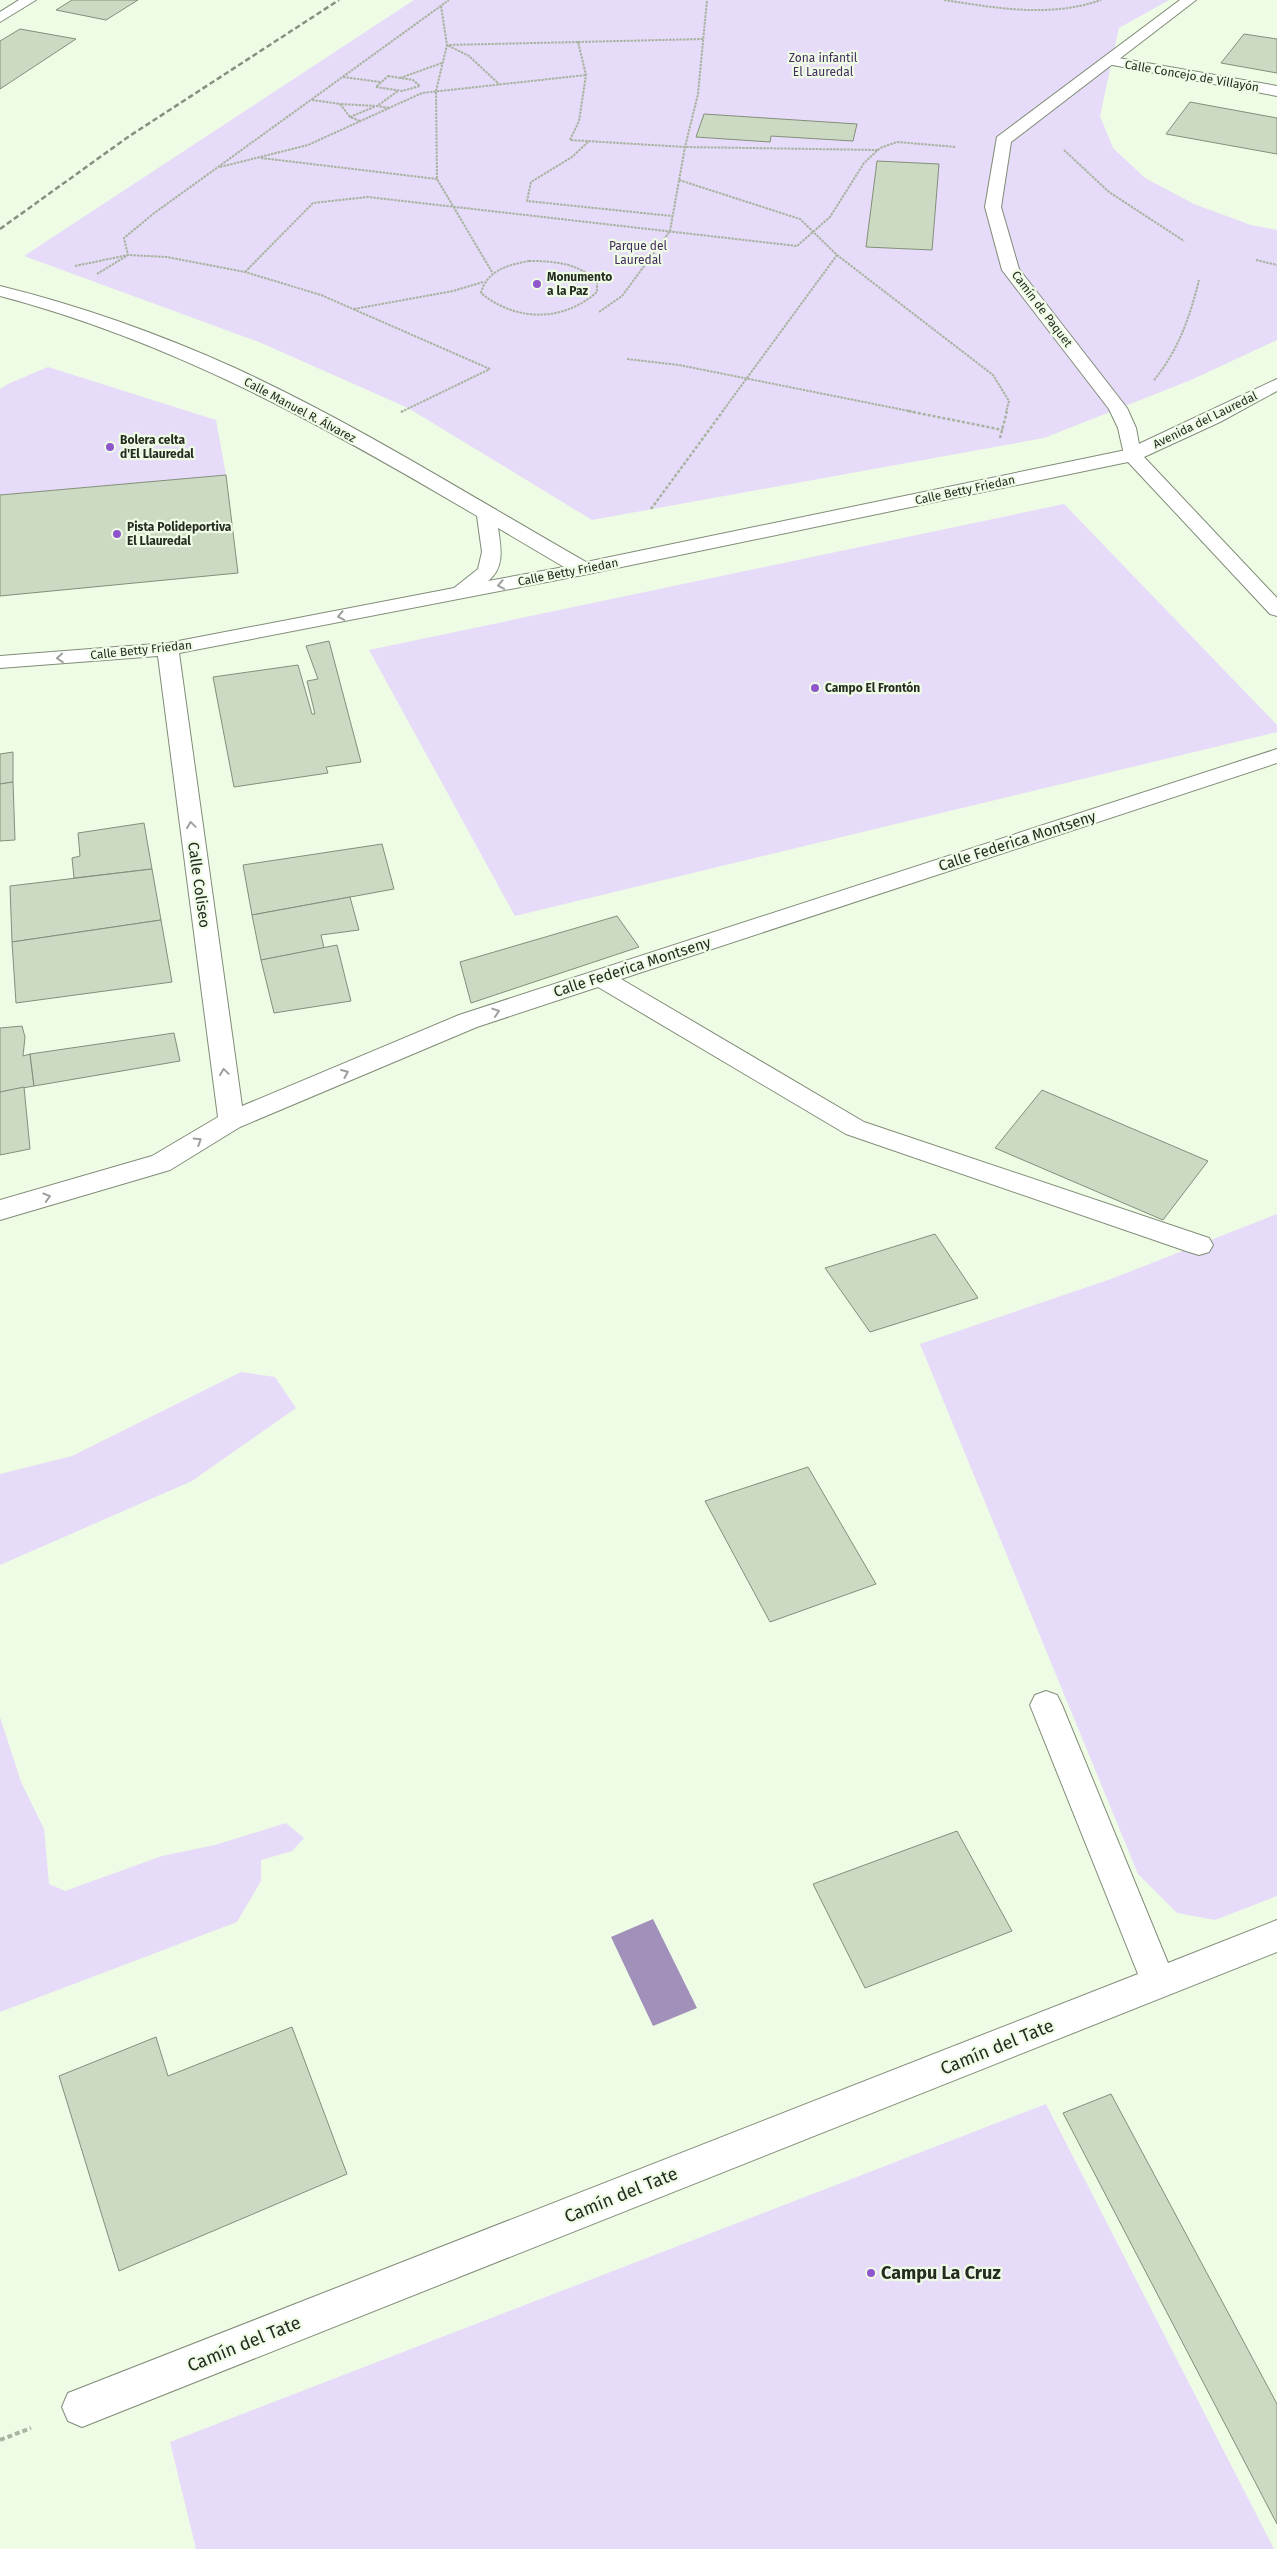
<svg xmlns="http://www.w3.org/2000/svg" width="1277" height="2549" font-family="'Fira Sans',sans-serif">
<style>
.green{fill:#e6dbf8}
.water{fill:#a190b9}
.building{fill:#ccd9c3;stroke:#838f7a}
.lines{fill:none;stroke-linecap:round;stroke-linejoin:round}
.service-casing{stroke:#808c78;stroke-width:2}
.pedestrian-casing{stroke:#808c78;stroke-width:2}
.minor-casing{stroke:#808c78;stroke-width:2}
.path-far2{stroke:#a8b3a0;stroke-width:2;stroke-dasharray:2.5 1;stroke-linecap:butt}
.path-far1{stroke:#a8b3a0;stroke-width:2.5;stroke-dasharray:3 2;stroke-linecap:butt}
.path{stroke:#a8b3a0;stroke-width:4;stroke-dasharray:5 3;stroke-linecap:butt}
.service{fill:#fff;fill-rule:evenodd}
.pedestrian{fill:#fff;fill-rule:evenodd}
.minor{fill:#fff;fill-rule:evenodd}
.rail{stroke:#879080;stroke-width:2.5;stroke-dasharray:5.5 3;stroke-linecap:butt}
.oneway{stroke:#9da09c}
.poi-dot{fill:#8f55cc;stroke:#effce5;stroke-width:2}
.labels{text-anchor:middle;stroke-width:4.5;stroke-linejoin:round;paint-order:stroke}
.far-park-label{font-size:12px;fill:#442c60;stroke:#effce5}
.far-street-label{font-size:12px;fill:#262b22;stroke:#effce5}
.far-poi-label{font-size:12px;font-weight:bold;fill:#262b22;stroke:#effce5;text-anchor:start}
.street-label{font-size:15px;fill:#262b22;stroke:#effce5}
.near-street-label{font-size:18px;fill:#262b22;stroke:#effce5}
.near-poi-label{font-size:18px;font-weight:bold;fill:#262b22;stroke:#effce5;text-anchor:start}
</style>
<rect width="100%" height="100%" fill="#effce5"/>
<!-- green -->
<g class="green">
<polygon points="414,0 1169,0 1119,28 1100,116 1113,148 1145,178 1194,204 1251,225 1277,230 1277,340 1191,380 1044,438 592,520 408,408 259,342 24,256"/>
<polygon points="48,367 216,420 226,475 0,495 0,389 8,384"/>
<polygon points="1064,504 1277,725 1277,732 515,916 369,650"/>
<polygon points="1277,1214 1277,1896 1215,1920 1177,1913 1138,1874 920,1344 1111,1279"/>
<polygon points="241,1372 275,1377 296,1408 192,1481 0,1565 0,1474 72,1456"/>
<polygon points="0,1717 21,1782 44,1829 49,1884 65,1891 162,1856 215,1845 286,1823 304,1838 292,1851 261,1860 261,1881 237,1922 0,2012"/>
<polygon points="1046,2104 1274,2549 196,2549 170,2442"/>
</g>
<!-- water -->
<polygon class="water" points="653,1919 697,2008 653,2026 611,1937"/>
<!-- building -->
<g class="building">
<polygon points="72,0 138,0 106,20 56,10"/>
<polygon points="20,29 76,39 0,89 0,41"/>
<polygon points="1244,34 1277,39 1277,73 1221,63"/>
<polygon points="1190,102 1277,118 1277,154 1166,134"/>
<polygon points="704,114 857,124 853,141 771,136 770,142 696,137"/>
<polygon points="877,161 939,164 932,250 866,247"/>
<polygon points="226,475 238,573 0,596 0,495"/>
<polygon points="329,641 361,762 326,767 328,773 234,787 213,677 298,665 312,714 315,714 307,681 318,679 306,646"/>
<polygon points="13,752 13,782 0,784 0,754"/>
<polygon points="13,782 15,840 0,841 0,784"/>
<polygon points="144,823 152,869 74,878 72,858 80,856 78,833"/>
<polygon points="382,844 394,889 252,915 243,865"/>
<polygon points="152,869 161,920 12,942 10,886"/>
<polygon points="350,897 359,930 321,935 324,948 261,960 252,915"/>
<polygon points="617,916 639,947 471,1003 460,962"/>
<polygon points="161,920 172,982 16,1003 12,942"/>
<polygon points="337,945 351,1001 274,1013 261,960"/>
<polygon points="22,1026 25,1037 23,1056 30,1054 34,1086 0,1092 0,1028"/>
<polygon points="174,1033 180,1061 34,1086 30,1054"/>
<polygon points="24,1087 30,1149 0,1155 0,1092"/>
<polygon points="1042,1090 1208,1161 1163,1220 995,1148"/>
<polygon points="935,1234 978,1298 870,1332 825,1268"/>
<polygon points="808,1467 876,1584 770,1622 705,1501"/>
<polygon points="957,1831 1012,1931 865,1988 813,1884"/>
<polygon points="292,2027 347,2174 119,2271 59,2076 156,2037 168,2076"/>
<polygon points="1111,2094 1277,2404 1277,2524 1063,2113"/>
</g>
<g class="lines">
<!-- service casing -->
<g class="service-casing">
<polygon id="service" points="1046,1691 1057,1695 1062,1705 1168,1963 1277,1920 1277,1952 82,2427 68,2421 62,2407 68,2393 1138,1974 1030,1705 1035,1695"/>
</g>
<!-- pedestrian casing -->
<g class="pedestrian-casing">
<polygon id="pedestrian" points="1180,0 1196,0 1011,142 1001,207 1019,269 1127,408 1136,428 1141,455 1139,459 1125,459 1118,428 1109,409 1002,270 985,207 997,137"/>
</g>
<!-- minor casing -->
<g class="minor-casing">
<g id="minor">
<polygon points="19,0 36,0 0,22 0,12"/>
<polygon points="1107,56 1277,86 1277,96 1102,63 1100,60"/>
<path d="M0,286c81,20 160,48 235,82 122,56 235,128 351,194l540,-112 151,-71v12l-57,31 -76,35 133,141v18l-7,-2 -142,-152 -545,113 -404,78 63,453 217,-91 818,-266v14l-656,216 243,143 345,116 4,7 -4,7 -10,3 -10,-3 -343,-118 -248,-147 -121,40 -237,100 -70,43 -170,50v-20l152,-44 66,-39 -60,-461 -158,12v-12l168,-13 286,-55 24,-19 4,-17 -5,-36c-154,-91 -303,-174 -477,-220zM498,528l66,39 -76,14c17,-13 13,-33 10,-53z"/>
</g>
</g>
<!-- path-far2 -->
<g class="path-far2">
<path d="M944,0c53,8 105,18 157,0"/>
<polyline points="441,6 447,45 578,42"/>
<polyline points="703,39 578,42 586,75 579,121 570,140 685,147 878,150"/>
<polygon points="388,76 413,80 420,86 402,91 376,87"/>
<polyline points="343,77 380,82"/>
<polyline points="400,78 442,63"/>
<polyline points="312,100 340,104"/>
<polyline points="389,108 377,106 398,91"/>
<polyline points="350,117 340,104 377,106"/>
<polyline points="360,121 350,117 374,107"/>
<polyline points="588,142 572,157 531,182 527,201 672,216"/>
<polyline points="1064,150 1109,192 1184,241"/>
<polyline points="261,158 437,179"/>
<polyline points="220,167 308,145 422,93 586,75"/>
<polyline points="679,180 800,219 837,255 993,375 1009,401 1006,412"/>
<polyline points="1256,260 1277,265"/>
<path d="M529,261c26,0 48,2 68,20v11c-34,30 -81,30 -116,1 6,-23 27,-28 48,-32z"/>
<polyline points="75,266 128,255 167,257 245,272 321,295 490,369"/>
<polyline points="245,272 313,203 368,197 797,246 830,217 864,163 880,148 897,142 956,147"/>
<polyline points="492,272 437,179 436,91 447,45 469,56 499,84"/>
<polyline points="97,274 128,255 124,238 153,214 449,0"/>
<polyline points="354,309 453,291 483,282"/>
<polyline points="599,312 622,296 670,231 685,147 698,94 707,0"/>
<polyline points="627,359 679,365 914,412"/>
<path d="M1154,380c24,-29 36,-63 45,-100"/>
<polyline points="401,412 490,369"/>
<polyline points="722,412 837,255"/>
</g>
<!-- path-far1 -->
<g class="path-far1">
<polyline points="908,411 1003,430"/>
<polyline points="401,412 403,411"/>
<polyline points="1000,438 1007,411"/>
<polyline points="651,509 723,411"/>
</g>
<!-- path -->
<polyline class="path" points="0,2440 31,2428"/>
<!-- service -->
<use href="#service" class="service"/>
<!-- pedestrian -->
<use href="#pedestrian" class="pedestrian"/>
<!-- minor -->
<use href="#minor" class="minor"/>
<!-- rail -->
<polyline class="rail" points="0,229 128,137 339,0"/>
</g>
<!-- one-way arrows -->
<defs><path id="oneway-chevron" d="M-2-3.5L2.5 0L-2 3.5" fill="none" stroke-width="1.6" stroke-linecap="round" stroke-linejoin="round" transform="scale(1.25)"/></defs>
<g class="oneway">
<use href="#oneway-chevron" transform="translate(501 585) rotate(169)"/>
<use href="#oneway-chevron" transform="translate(341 616) rotate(169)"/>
<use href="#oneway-chevron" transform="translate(60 658) rotate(176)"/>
<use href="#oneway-chevron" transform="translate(191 825) rotate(-98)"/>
<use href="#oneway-chevron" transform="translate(496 1012) rotate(-18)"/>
<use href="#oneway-chevron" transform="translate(224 1072) rotate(-98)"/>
<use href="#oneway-chevron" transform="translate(345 1073) rotate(-23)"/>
<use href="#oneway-chevron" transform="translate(198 1141) rotate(-32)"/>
<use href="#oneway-chevron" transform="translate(47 1197) rotate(-16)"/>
</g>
<!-- markers -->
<g class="poi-dot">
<circle cx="537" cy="284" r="5"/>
<circle cx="110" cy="447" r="5"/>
<circle cx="117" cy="534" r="5"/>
<circle cx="815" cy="688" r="5"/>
<circle cx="871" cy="2273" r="5"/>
</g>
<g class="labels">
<!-- far-park labels -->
<g class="far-park-label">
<text x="823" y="62">Zona infantil<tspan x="823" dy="14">El Lauredal</tspan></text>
<text x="638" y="250">Parque del<tspan x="638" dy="14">Lauredal</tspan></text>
</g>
<!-- far-street labels -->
<g class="far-street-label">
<text transform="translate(1192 76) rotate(10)" y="4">Calle Concejo de Villayón</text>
<text transform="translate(1042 309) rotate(53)" y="4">Camín de Paquet</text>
<text transform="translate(300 410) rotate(28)" y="4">Calle Manuel R. Álvarez</text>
<text transform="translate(1205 420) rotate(-26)" y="4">Avenida del Lauredal</text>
<text transform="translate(965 490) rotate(-12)" y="4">Calle Betty Friedan</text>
<text transform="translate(568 572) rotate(-11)" y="4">Calle Betty Friedan</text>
<text transform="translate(141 650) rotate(-6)" y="4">Calle Betty Friedan</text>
</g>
<!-- far-poi labels -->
<g class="far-poi-label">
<text x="547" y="281">Monumento<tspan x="547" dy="14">a la Paz</tspan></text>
<text x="120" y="444">Bolera celta<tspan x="120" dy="14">d'El Llauredal</tspan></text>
<text x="127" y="531">Pista Polideportiva<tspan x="127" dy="14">El Llauredal</tspan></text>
<text x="825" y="692">Campo El Frontón</text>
</g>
<!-- street labels -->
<g class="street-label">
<text transform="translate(1017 841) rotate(-18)" y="5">Calle Federica Montseny</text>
<text transform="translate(199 885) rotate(82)" y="5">Calle Coliseo</text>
<text transform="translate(632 967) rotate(-18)" y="5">Calle Federica Montseny</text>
</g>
<!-- near-street labels -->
<g class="near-street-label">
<text transform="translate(997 2047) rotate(-22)" y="6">Camín del Tate</text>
<text transform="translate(621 2195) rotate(-22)" y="6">Camín del Tate</text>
<text transform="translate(244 2344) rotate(-22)" y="6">Camín del Tate</text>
</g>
<!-- near-poi labels -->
<g class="near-poi-label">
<text x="881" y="2279">Campu La Cruz</text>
</g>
</g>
</svg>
